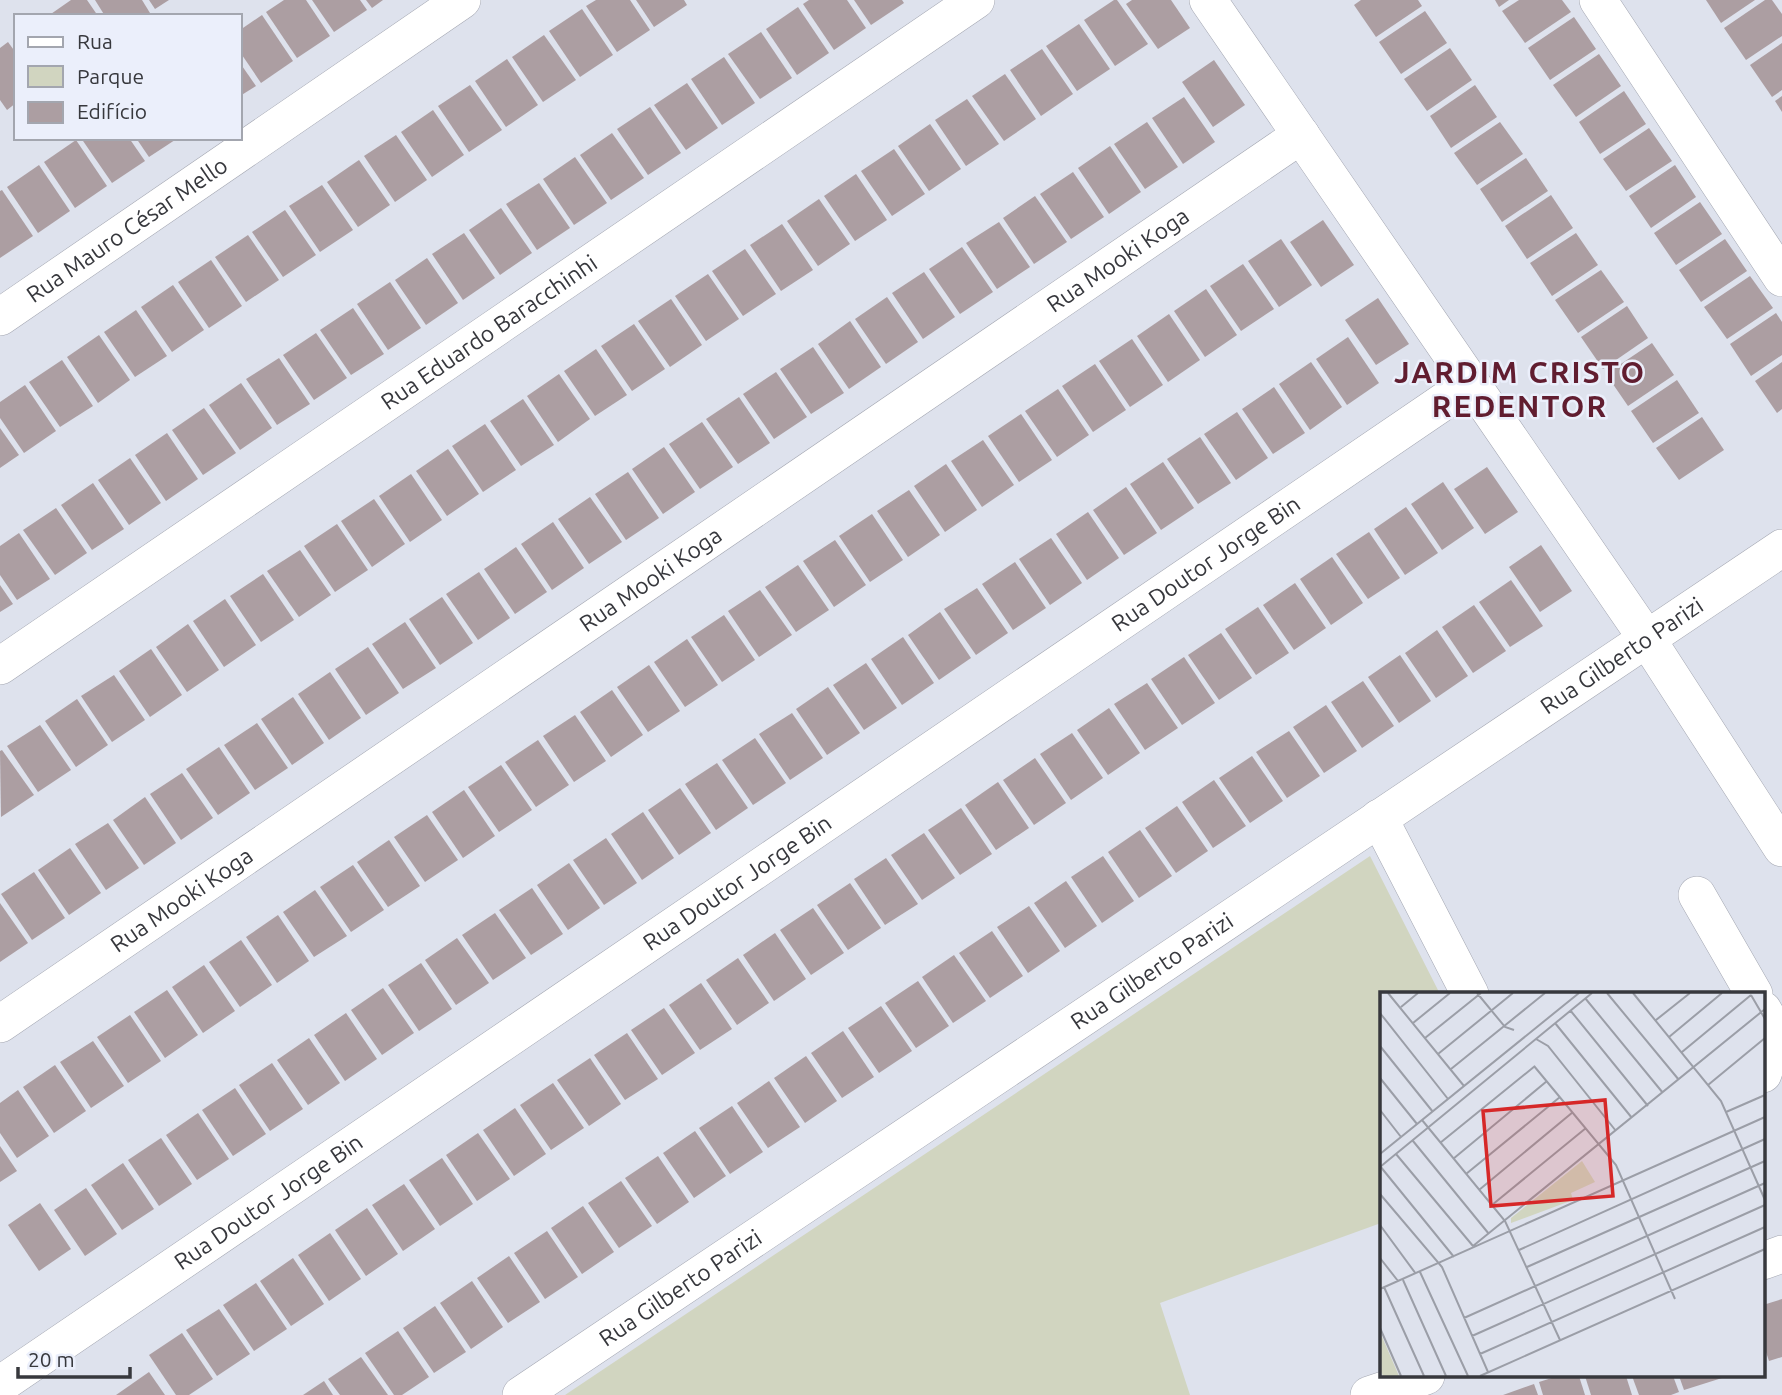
<svg xmlns="http://www.w3.org/2000/svg" width="1782" height="1395" font-family="Ubuntu,sans-serif">
<style>
.green{fill:#d1d5c0}
.building{fill:#ac9ea2}
.lines{fill:none;stroke-linecap:round;stroke-linejoin:round}
.minor-casing{stroke:#a4a7b2;stroke-width:38}
.minor{stroke:#fff;stroke-width:37}
.labels{text-anchor:middle;stroke-width:5;stroke-linejoin:round;paint-order:stroke}
.street-label{font-size:23px;fill:#37383d;stroke:#ebeffb}
.district-label{font-size:30px;font-weight:bold;letter-spacing:2px;fill:#611d30;stroke:#ebeffb}
.inset-road{fill:none;stroke:#9b9ea7;stroke-width:2}
.view{fill:#d62828;fill-opacity:0.15;stroke:#d62828;stroke-width:3.5}
.inset-edge{fill:none;stroke:#37383d;stroke-width:3.5}
</style>
<rect width="100%" height="100%" fill="#dee2ed"/>
<!-- green -->
<polygon class="green" points="1370,856 1440,994 1381,994 1381,1223 1160,1303 1190,1395 565,1395"/>
<!-- building -->
<g class="building">
<polygon points="71,0 87,0 98,16 48,16"/>
<polygon points="95,0 142,0 150,13 146,16 105,16"/>
<polygon points="149,0 169,0 155,9"/>
<polygon points="284,0 306,0 330,36 297,58 266,12"/>
<polygon points="312,0 360,0 367,10 334,32"/>
<polygon points="366,0 383,0 372,8"/>
<polygon points="596,0 630,0 650,30 617,52 586,6"/>
<polygon points="636,0 684,0 687,5 654,27"/>
<polygon points="809,0 847,0 866,28 834,50 803,4"/>
<polygon points="854,0 902,0 904,3 871,25"/>
<polygon points="1114,0 1117,0 1148,44 1115,66 1084,20"/>
<polygon points="1132,0 1171,0 1190,28 1158,49 1126,4"/>
<polygon points="1361,0 1418,0 1422,6 1376,37 1354,5"/>
<polygon points="1495,0 1509,0 1499,7"/>
<polygon points="1519,0 1562,0 1571,12 1525,43 1502,11"/>
<polygon points="1706,0 1755,0 1721,23"/>
<polygon points="1765,0 1772,0 1782,14 1782,36 1746,60 1724,28"/>
<polygon points="798,7 829,53 797,75 766,29"/>
<polygon points="582,9 613,55 580,77 549,31"/>
<polygon points="1425,11 1447,43 1401,74 1379,42"/>
<polygon points="262,15 293,61 261,83 240,52 240,30"/>
<polygon points="1574,17 1596,49 1550,80 1528,48"/>
<polygon points="1079,24 1110,69 1077,91 1046,46"/>
<polygon points="761,32 792,78 760,99 728,54"/>
<polygon points="544,35 576,80 543,102 512,57"/>
<polygon points="8,42 16,53 16,103 7,110 0,100 0,48"/>
<polygon points="1782,43 1782,90 1772,97 1750,65"/>
<polygon points="1450,48 1472,80 1427,111 1404,79"/>
<polygon points="1042,49 1073,94 1041,116 1010,70"/>
<polygon points="1599,54 1621,86 1576,117 1553,85"/>
<polygon points="724,57 755,103 722,125 691,79"/>
<polygon points="507,59 538,105 506,127 475,81"/>
<polygon points="1214,60 1245,105 1213,127 1182,82"/>
<polygon points="240,63 256,86 240,96"/>
<polygon points="1005,74 1036,119 1004,141 972,96"/>
<polygon points="687,83 718,128 686,150 654,105"/>
<polygon points="470,85 502,130 469,152 438,106"/>
<polygon points="1475,85 1497,117 1451,148 1430,116"/>
<polygon points="1624,91 1646,124 1600,154 1579,122"/>
<polygon points="1782,96 1782,112 1775,101"/>
<polygon points="1184,97 1215,142 1183,164 1152,118"/>
<polygon points="967,99 999,144 966,166 935,120"/>
<polygon points="650,107 681,153 648,175 617,129"/>
<polygon points="433,110 464,155 432,177 401,132"/>
<polygon points="1147,122 1178,167 1145,189 1114,144"/>
<polygon points="1500,122 1523,154 1477,185 1454,153"/>
<polygon points="930,124 961,169 929,191 898,146"/>
<polygon points="1649,128 1672,161 1626,191 1603,159"/>
<polygon points="612,133 644,178 611,200 580,155"/>
<polygon points="396,135 427,180 395,202 364,156"/>
<polygon points="81,138 129,138 145,161 112,183"/>
<polygon points="136,138 178,138 149,157"/>
<polygon points="76,140 107,186 75,208 44,162"/>
<polygon points="1110,146 1141,192 1109,214 1078,168"/>
<polygon points="894,149 925,194 892,216 861,171"/>
<polygon points="575,157 607,203 574,225 543,179"/>
<polygon points="1526,158 1548,191 1502,222 1480,189"/>
<polygon points="359,160 390,205 358,227 327,182"/>
<polygon points="39,165 70,211 38,233 7,187"/>
<polygon points="1675,165 1696,197 1651,228 1629,196"/>
<polygon points="1073,172 1104,217 1071,239 1040,194"/>
<polygon points="856,174 887,220 855,241 824,196"/>
<polygon points="539,183 570,228 537,250 506,204"/>
<polygon points="322,185 353,230 320,252 289,206"/>
<polygon points="2,190 33,236 0,258 0,191"/>
<polygon points="1551,195 1573,228 1527,259 1505,226"/>
<polygon points="1035,196 1067,242 1034,264 1003,218"/>
<polygon points="819,199 850,244 818,266 787,221"/>
<polygon points="1700,202 1722,234 1676,265 1654,233"/>
<polygon points="501,208 532,253 500,275 469,230"/>
<polygon points="285,210 316,255 283,277 252,232"/>
<polygon points="1323,220 1354,265 1321,287 1290,242"/>
<polygon points="999,222 1030,267 997,289 966,243"/>
<polygon points="782,224 813,270 781,291 750,245"/>
<polygon points="464,233 495,278 463,300 432,254"/>
<polygon points="1576,233 1598,265 1552,296 1530,263"/>
<polygon points="248,235 279,280 246,302 215,257"/>
<polygon points="1281,239 1312,285 1279,307 1248,261"/>
<polygon points="1725,239 1747,271 1701,302 1679,270"/>
<polygon points="962,247 993,292 960,314 929,269"/>
<polygon points="745,249 776,294 743,316 712,271"/>
<polygon points="427,258 458,303 426,325 395,280"/>
<polygon points="211,260 242,306 209,328 178,282"/>
<polygon points="1243,264 1274,309 1241,331 1210,286"/>
<polygon points="1601,270 1624,302 1578,333 1555,300"/>
<polygon points="924,272 955,317 923,339 892,293"/>
<polygon points="708,274 739,319 706,341 675,296"/>
<polygon points="1750,276 1773,308 1727,339 1704,307"/>
<polygon points="390,282 421,328 388,350 357,304"/>
<polygon points="173,285 204,330 172,352 141,307"/>
<polygon points="1206,289 1237,335 1205,357 1174,311"/>
<polygon points="887,297 918,342 886,364 855,319"/>
<polygon points="1378,298 1409,344 1376,365 1345,320"/>
<polygon points="671,299 702,345 670,367 638,321"/>
<polygon points="1627,306 1648,338 1603,369 1581,337"/>
<polygon points="353,308 384,354 351,375 320,330"/>
<polygon points="136,310 167,356 135,377 104,332"/>
<polygon points="1776,313 1782,322 1782,355 1751,376 1730,344"/>
<polygon points="1169,314 1200,360 1168,382 1137,336"/>
<polygon points="850,321 881,367 849,389 818,344"/>
<polygon points="634,324 665,369 632,391 601,346"/>
<polygon points="316,333 347,378 314,400 283,355"/>
<polygon points="99,335 130,380 98,403 67,357"/>
<polygon points="1348,337 1379,383 1347,405 1316,359"/>
<polygon points="1132,339 1163,385 1130,407 1099,361"/>
<polygon points="1652,343 1674,375 1628,406 1606,374"/>
<polygon points="813,347 844,393 811,414 780,369"/>
<polygon points="596,349 627,395 595,416 564,371"/>
<polygon points="279,358 310,404 277,425 246,379"/>
<polygon points="62,360 93,406 60,427 29,382"/>
<polygon points="1311,362 1342,407 1310,430 1279,384"/>
<polygon points="1782,362 1782,409 1777,413 1755,381"/>
<polygon points="1095,364 1126,410 1093,432 1062,386"/>
<polygon points="776,372 807,417 774,439 743,394"/>
<polygon points="559,374 590,419 558,442 527,396"/>
<polygon points="1677,380 1699,413 1653,443 1631,411"/>
<polygon points="241,383 272,428 240,450 209,405"/>
<polygon points="25,385 56,431 24,453 0,418 0,402"/>
<polygon points="1274,387 1305,433 1273,454 1242,409"/>
<polygon points="1058,389 1089,435 1057,457 1025,411"/>
<polygon points="739,397 770,443 738,464 706,419"/>
<polygon points="523,399 554,445 521,466 490,421"/>
<polygon points="204,408 236,453 203,475 172,430"/>
<polygon points="1237,412 1268,458 1236,480 1204,434"/>
<polygon points="1021,414 1052,460 1019,482 988,436"/>
<polygon points="1702,417 1724,450 1679,480 1656,448"/>
<polygon points="702,422 733,467 700,489 669,444"/>
<polygon points="485,424 516,470 483,492 452,446"/>
<polygon points="0,428 19,455 0,468"/>
<polygon points="167,433 198,479 166,501 135,455"/>
<polygon points="1200,437 1231,483 1198,504 1167,459"/>
<polygon points="983,440 1014,485 982,507 951,461"/>
<polygon points="664,447 695,492 663,514 632,469"/>
<polygon points="448,449 479,494 447,516 416,471"/>
<polygon points="130,458 161,503 129,525 98,480"/>
<polygon points="1163,462 1194,508 1161,530 1130,484"/>
<polygon points="946,464 977,510 945,532 914,486"/>
<polygon points="1487,467 1518,512 1485,534 1454,489"/>
<polygon points="628,472 659,518 626,540 595,494"/>
<polygon points="411,474 442,520 410,542 379,496"/>
<polygon points="1443,482 1474,528 1442,550 1411,504"/>
<polygon points="93,483 124,529 92,550 61,505"/>
<polygon points="1126,487 1157,533 1124,555 1093,510"/>
<polygon points="909,490 940,535 908,557 877,511"/>
<polygon points="590,497 622,542 589,564 558,519"/>
<polygon points="374,499 405,544 372,567 341,521"/>
<polygon points="1406,507 1438,553 1405,575 1374,529"/>
<polygon points="56,508 87,553 55,575 23,530"/>
<polygon points="1088,512 1119,558 1087,580 1056,534"/>
<polygon points="872,514 903,560 870,582 839,536"/>
<polygon points="553,522 584,568 552,590 521,544"/>
<polygon points="337,524 368,570 335,592 304,546"/>
<polygon points="1369,532 1400,578 1368,599 1336,554"/>
<polygon points="19,533 50,579 17,600 0,575 0,546"/>
<polygon points="1051,538 1082,583 1050,605 1019,559"/>
<polygon points="835,540 866,585 834,607 803,561"/>
<polygon points="1541,545 1572,591 1540,612 1509,567"/>
<polygon points="516,547 547,592 515,614 484,569"/>
<polygon points="300,550 331,595 299,617 267,571"/>
<polygon points="1332,557 1363,603 1331,625 1300,579"/>
<polygon points="1015,562 1046,608 1013,630 982,584"/>
<polygon points="798,565 829,610 796,632 765,587"/>
<polygon points="479,572 510,618 478,640 446,594"/>
<polygon points="263,574 294,620 261,642 230,596"/>
<polygon points="1511,580 1543,626 1510,647 1479,602"/>
<polygon points="1295,583 1326,628 1294,650 1263,605"/>
<polygon points="0,585 13,604 0,612"/>
<polygon points="977,588 1008,633 976,655 944,609"/>
<polygon points="760,590 792,635 759,657 728,611"/>
<polygon points="442,597 473,643 440,665 409,619"/>
<polygon points="225,599 256,645 224,667 193,621"/>
<polygon points="1474,605 1506,651 1473,673 1442,627"/>
<polygon points="1258,607 1289,653 1256,675 1225,629"/>
<polygon points="940,612 971,658 939,680 908,635"/>
<polygon points="724,615 755,660 722,682 691,637"/>
<polygon points="405,622 436,668 403,689 372,644"/>
<polygon points="188,624 219,670 187,692 156,647"/>
<polygon points="1437,630 1468,676 1436,698 1405,653"/>
<polygon points="1221,633 1252,678 1219,700 1188,655"/>
<polygon points="903,637 934,683 902,705 871,659"/>
<polygon points="687,639 718,685 685,707 654,662"/>
<polygon points="368,647 399,693 366,715 335,669"/>
<polygon points="151,649 182,695 150,717 119,671"/>
<polygon points="1400,655 1431,701 1399,723 1368,677"/>
<polygon points="1184,657 1215,703 1182,725 1151,679"/>
<polygon points="866,663 897,708 864,730 833,685"/>
<polygon points="649,665 680,711 648,732 617,687"/>
<polygon points="330,672 361,718 329,740 298,694"/>
<polygon points="114,675 145,720 112,742 81,696"/>
<polygon points="1363,681 1394,726 1362,748 1331,702"/>
<polygon points="1147,683 1178,728 1145,750 1114,704"/>
<polygon points="828,687 860,733 827,755 796,709"/>
<polygon points="612,690 643,735 611,757 580,712"/>
<polygon points="293,697 324,743 292,765 261,719"/>
<polygon points="77,699 108,745 76,767 45,721"/>
<polygon points="1326,705 1357,751 1324,773 1293,727"/>
<polygon points="1109,708 1140,753 1108,775 1077,730"/>
<polygon points="792,713 823,758 790,780 759,734"/>
<polygon points="575,715 606,761 574,782 543,736"/>
<polygon points="257,723 288,768 255,790 224,745"/>
<polygon points="40,725 71,770 38,792 7,746"/>
<polygon points="1289,731 1320,776 1287,798 1256,752"/>
<polygon points="1072,733 1103,778 1071,800 1040,754"/>
<polygon points="755,738 786,783 753,805 722,760"/>
<polygon points="538,740 569,785 536,807 505,762"/>
<polygon points="219,747 250,793 218,815 186,769"/>
<polygon points="2,750 34,795 1,817 0,751"/>
<polygon points="1252,756 1283,801 1250,823 1219,778"/>
<polygon points="1035,758 1066,803 1034,825 1003,780"/>
<polygon points="717,763 748,808 716,830 685,784"/>
<polygon points="501,765 532,810 499,832 468,787"/>
<polygon points="182,773 213,818 181,840 150,794"/>
<polygon points="1214,780 1246,826 1213,848 1182,802"/>
<polygon points="998,782 1029,828 996,850 965,805"/>
<polygon points="680,788 711,833 679,855 648,810"/>
<polygon points="464,790 495,836 463,858 432,812"/>
<polygon points="145,797 176,843 144,865 113,820"/>
<polygon points="1177,806 1208,851 1176,873 1145,828"/>
<polygon points="961,808 992,854 960,875 928,830"/>
<polygon points="643,812 674,858 642,880 611,834"/>
<polygon points="427,815 458,860 425,882 394,837"/>
<polygon points="108,823 139,868 106,890 75,844"/>
<polygon points="1140,830 1172,876 1139,898 1108,852"/>
<polygon points="924,833 955,878 922,900 891,855"/>
<polygon points="606,838 637,883 604,905 573,860"/>
<polygon points="389,840 420,886 388,907 357,862"/>
<polygon points="70,848 101,893 69,915 38,870"/>
<polygon points="1103,856 1134,901 1102,923 1071,877"/>
<polygon points="886,858 918,904 885,925 854,879"/>
<polygon points="569,863 600,908 568,930 537,885"/>
<polygon points="353,865 384,910 351,932 320,887"/>
<polygon points="34,872 65,918 32,940 1,894"/>
<polygon points="1066,881 1097,926 1065,948 1034,903"/>
<polygon points="850,883 881,928 848,950 817,905"/>
<polygon points="532,888 563,934 531,955 499,910"/>
<polygon points="315,890 347,936 314,957 283,912"/>
<polygon points="0,903 28,943 0,962"/>
<polygon points="1029,906 1060,951 1028,973 997,927"/>
<polygon points="813,908 844,953 811,975 780,930"/>
<polygon points="495,913 526,958 493,980 462,935"/>
<polygon points="278,915 309,961 277,983 246,937"/>
<polygon points="992,931 1023,976 990,998 959,953"/>
<polygon points="775,933 806,979 774,1001 743,955"/>
<polygon points="457,938 489,983 456,1005 425,960"/>
<polygon points="241,940 272,985 240,1007 209,962"/>
<polygon points="954,955 986,1001 953,1023 922,977"/>
<polygon points="738,958 769,1003 737,1025 706,980"/>
<polygon points="421,963 452,1009 419,1031 388,985"/>
<polygon points="204,965 235,1011 203,1033 172,987"/>
<polygon points="918,981 949,1026 916,1048 885,1003"/>
<polygon points="701,983 732,1029 700,1050 669,1005"/>
<polygon points="383,988 414,1033 382,1055 351,1010"/>
<polygon points="167,990 198,1035 165,1058 134,1012"/>
<polygon points="881,1006 912,1051 879,1073 848,1028"/>
<polygon points="664,1008 695,1053 662,1075 631,1030"/>
<polygon points="346,1013 377,1059 345,1081 314,1035"/>
<polygon points="130,1015 161,1061 128,1083 97,1037"/>
<polygon points="843,1031 874,1077 842,1098 811,1053"/>
<polygon points="627,1033 658,1079 625,1100 594,1055"/>
<polygon points="309,1038 340,1083 308,1105 277,1060"/>
<polygon points="93,1041 124,1086 91,1108 60,1062"/>
<polygon points="806,1056 837,1101 805,1123 774,1078"/>
<polygon points="590,1058 621,1104 589,1126 557,1080"/>
<polygon points="272,1063 303,1109 270,1131 239,1085"/>
<polygon points="55,1065 86,1111 54,1133 23,1087"/>
<polygon points="769,1081 800,1127 768,1148 737,1103"/>
<polygon points="553,1083 584,1128 551,1150 520,1105"/>
<polygon points="235,1088 266,1134 233,1156 202,1110"/>
<polygon points="18,1090 49,1136 17,1158 0,1133 0,1103"/>
<polygon points="732,1106 763,1152 730,1174 699,1128"/>
<polygon points="515,1108 546,1154 514,1176 483,1130"/>
<polygon points="198,1113 229,1159 197,1180 166,1135"/>
<polygon points="695,1131 726,1176 694,1198 663,1153"/>
<polygon points="478,1133 510,1179 477,1201 446,1155"/>
<polygon points="161,1138 192,1184 159,1206 128,1160"/>
<polygon points="0,1146 17,1171 0,1182"/>
<polygon points="658,1156 689,1202 657,1224 625,1178"/>
<polygon points="442,1158 473,1204 440,1226 409,1180"/>
<polygon points="123,1163 154,1209 122,1230 91,1185"/>
<polygon points="621,1181 652,1226 619,1248 588,1203"/>
<polygon points="404,1184 435,1229 403,1251 372,1205"/>
<polygon points="86,1188 117,1234 85,1256 54,1210"/>
<polygon points="40,1203 71,1249 39,1271 8,1225"/>
<polygon points="583,1206 614,1252 582,1274 551,1228"/>
<polygon points="367,1208 398,1254 366,1276 335,1230"/>
<polygon points="547,1231 578,1277 545,1299 514,1253"/>
<polygon points="330,1233 361,1279 329,1301 298,1255"/>
<polygon points="509,1256 540,1302 508,1323 477,1278"/>
<polygon points="293,1258 324,1304 291,1326 260,1281"/>
<polygon points="472,1281 503,1327 471,1349 440,1303"/>
<polygon points="256,1283 287,1329 254,1351 223,1305"/>
<polygon points="1782,1299 1782,1357 1769,1361 1763,1343 1763,1305"/>
<polygon points="435,1306 466,1352 434,1373 403,1328"/>
<polygon points="219,1309 250,1354 217,1376 186,1330"/>
<polygon points="398,1331 429,1377 402,1395 394,1395 365,1353"/>
<polygon points="182,1333 213,1379 189,1395 176,1395 149,1355"/>
<polygon points="361,1357 388,1395 340,1395 328,1379"/>
<polygon points="149,1372 165,1395 116,1395"/>
<polygon points="1558,1376 1579,1376 1585,1395 1543,1395 1539,1382"/>
<polygon points="1585,1376 1626,1376 1632,1395 1591,1395"/>
<polygon points="1632,1376 1673,1376 1679,1392 1671,1395 1639,1395"/>
<polygon points="1679,1376 1721,1376 1722,1378 1684,1390"/>
<polygon points="324,1381 333,1395 303,1395"/>
<polygon points="1534,1384 1538,1395 1503,1395"/>
</g>
<g class="lines">
<!-- minor casing -->
<g class="minor-casing">
<g id="minor">
<polyline points="1208,0 1647,639 1782,848"/>
<polyline points="1598,0 1782,278"/>
<path id="s1" d="M0,317l462,-317"/>
<path id="s2" d="M0,666l976,-666"/>
<polyline points="1379,818 1470,994"/>
<polyline points="1697,895 1754,994"/>
<polyline points="1763,1010 1772,1026 1771,1050 1763,1074"/>
<path id="s3" d="M0,1024l1301,-889"/>
<polyline points="1763,1261 1782,1254"/>
<path id="s4" d="M4,1382l1467,-999"/>
<path id="s5" d="M521,1395l1261,-847"/>
<polyline points="1369,1395 1426,1376"/>
</g>
</g>
<!-- minor -->
<use href="#minor" class="minor"/>
</g>
<g class="labels">
<!-- street labels -->
<g class="street-label">
<text dy="8" stroke="none"><textPath href="#s1" startOffset="154">Rua Mauro César Mello</textPath></text>
<text dy="8" stroke="none"><textPath href="#s3" startOffset="1354">Rua Mooki Koga</textPath></text>
<text dy="8" stroke="none"><textPath href="#s2" startOffset="592">Rua Eduardo Baracchinhi</textPath></text>
<text dy="8" stroke="none"><textPath href="#s4" startOffset="1454">Rua Doutor Jorge Bin</textPath></text>
<text dy="8" stroke="none"><textPath href="#s3" startOffset="788">Rua Mooki Koga</textPath></text>
<text dy="8" stroke="none"><textPath href="#s5" startOffset="1326">Rua Gilberto Parizi</textPath></text>
<text dy="8" stroke="none"><textPath href="#s4" startOffset="887">Rua Doutor Jorge Bin</textPath></text>
<text dy="8" stroke="none"><textPath href="#s3" startOffset="220">Rua Mooki Koga</textPath></text>
<text dy="8" stroke="none"><textPath href="#s5" startOffset="760">Rua Gilberto Parizi</textPath></text>
<text dy="8" stroke="none"><textPath href="#s4" startOffset="320">Rua Doutor Jorge Bin</textPath></text>
<text dy="8" stroke="none"><textPath href="#s5" startOffset="192">Rua Gilberto Parizi</textPath></text>
</g>
<!-- district labels -->
<g class="district-label">
<text x="1520" y="383">JARDIM CRISTO<tspan x="1520" dy="34">REDENTOR</tspan></text>
</g>
</g>
<!-- overview -->
<g transform="translate(1380 992)">
<rect width="385" height="385" fill="#dee2ed"/>
<path d="M202,169l13,21 -24,11 2,7 -62,23v-5zM0,340l19,44h-16l-3,-6z" fill="#d1d5c0"/>
<path class="inset-road" d="M8,1l76,93M97,1l28,34 9,3M227,1l72,87M253,1l88,108 44,99M371,3l14,24M205,6l78,95M21,15l17,-14M190,18l78,96M0,21l68,86M276,28l34,-27M33,31l37,-30M175,31l77,95M289,45l53,-44M45,46l56,-45M156,47l12,7 68,85M0,54l53,66M302,60l69,-57M58,62l75,-61M154,74l82,99 59,134M71,77l94,-76M0,86l37,46M328,93l57,-47M0,118l21,27M346,120l39,-17M42,128l83,101 55,119M33,149l76,93M60,151l95,-77M0,162l199,-161M16,162l77,92M73,167l94,-78M0,174l74,91M0,175l212,-174M86,182l94,-77M99,198l94,-78M0,202l62,73 46,105M112,213l94,-77M0,233l36,49M93,254l292,-237M139,258l246,-111M0,266l18,23M147,275l238,-106M40,280l48,104M23,288l43,96M4,295l40,89M0,297l385,-172M84,326l301,-135M0,336l21,48M92,344l293,-131M100,362l285,-127M100,384l285,-127"/>
<path class="view" d="M225,108l8,96 -122,10 -8,-95z"/>
<rect width="385" height="385" class="inset-edge"/>
</g>
<!-- legend -->
<rect x="14" y="14" width="228" height="126" fill="#ebeffb" stroke="#a3a6af" stroke-width="2"/>
<rect x="28" y="37" width="35" height="10" fill="#ffffff" stroke="#a3a6af" stroke-width="2"/>
<text x="77" y="49" font-size="21" fill="#37383d">Rua</text>
<rect x="28" y="66" width="35" height="21" fill="#d1d5c0" stroke="#a3a6af" stroke-width="2"/>
<text x="77" y="84" font-size="21" fill="#37383d">Parque</text>
<rect x="28" y="102" width="35" height="21" fill="#ac9ea2" stroke="#a3a6af" stroke-width="2"/>
<text x="77" y="119" font-size="21" fill="#37383d">Edifício</text>
<!-- scale -->
<path d="M18 1367v10h112v-10" fill="none" stroke="#37383d" stroke-width="3.5"/>
<text x="28" y="1367" font-size="21" fill="#37383d" stroke="#ebeffb" stroke-width="5" paint-order="stroke">20 m</text>
</svg>
